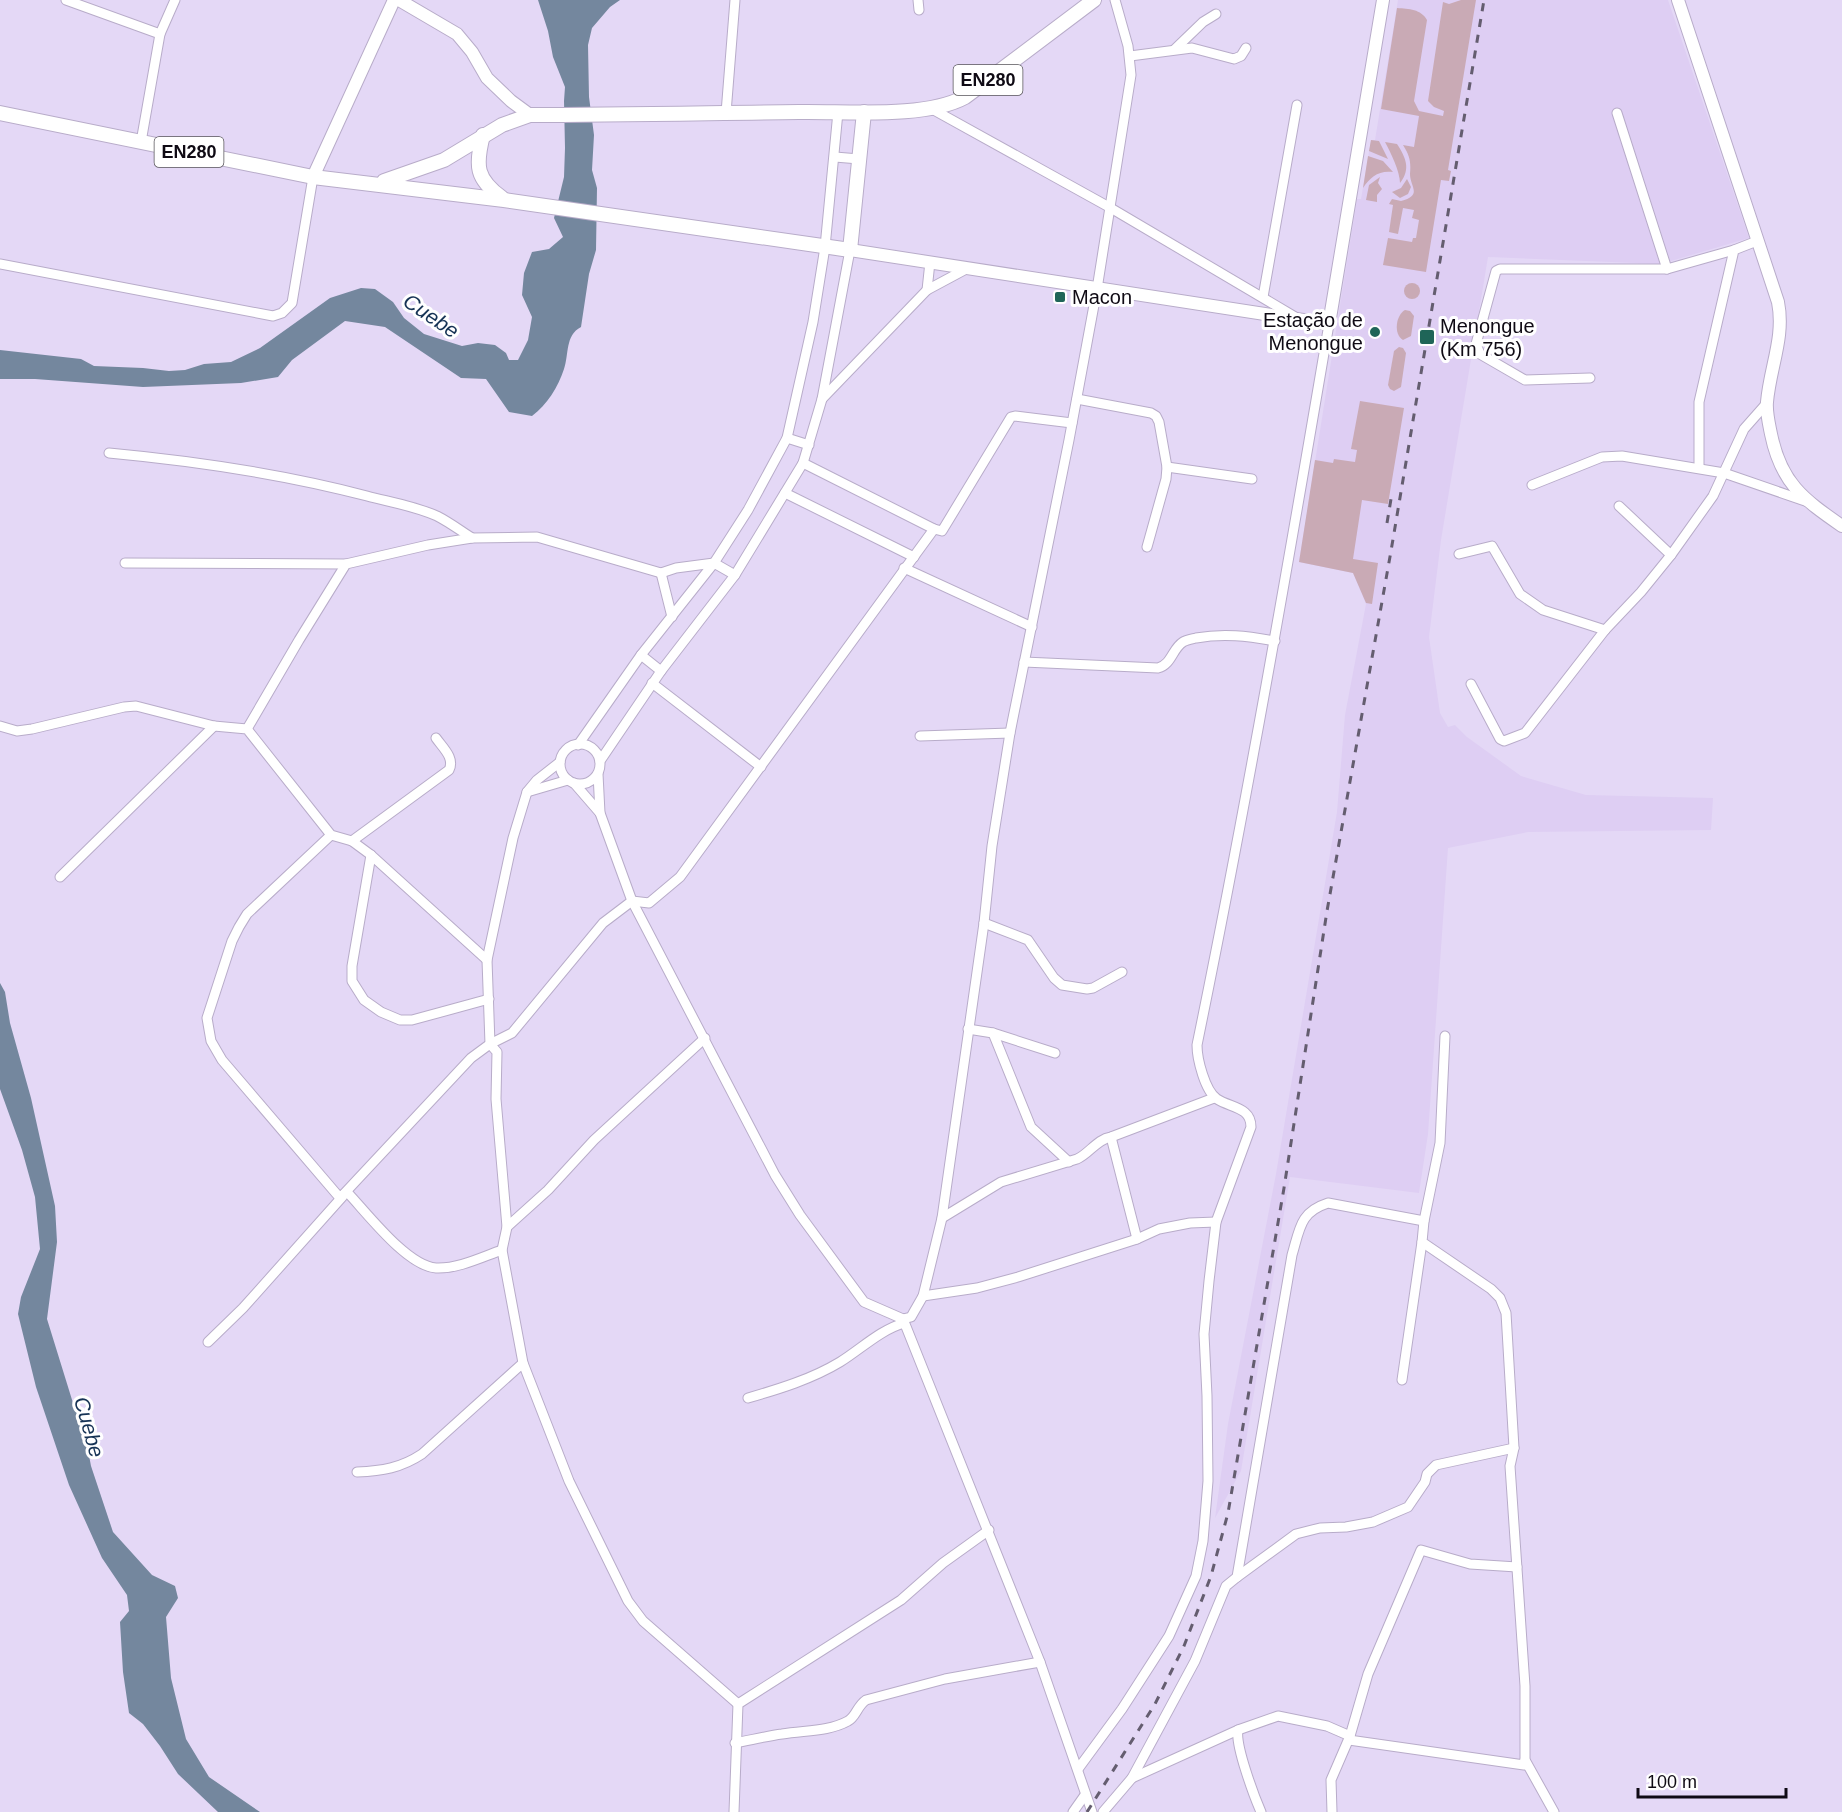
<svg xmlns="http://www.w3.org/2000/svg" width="1842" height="1812" font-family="Arial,sans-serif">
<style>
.built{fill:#decef3}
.green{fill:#c9aab5}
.water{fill:#74879e}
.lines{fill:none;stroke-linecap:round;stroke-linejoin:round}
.street-casing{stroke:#b8acc9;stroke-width:11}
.secondary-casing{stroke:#b8acc9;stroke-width:14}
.primary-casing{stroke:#b8acc9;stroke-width:16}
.street{stroke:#fff;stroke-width:9}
.secondary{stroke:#fff;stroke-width:12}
.primary{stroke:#fff;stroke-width:14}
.rail{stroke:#645d6f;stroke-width:3;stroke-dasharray:8 8;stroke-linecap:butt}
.poi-dot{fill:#1f6558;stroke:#fff;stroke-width:2}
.labels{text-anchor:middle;stroke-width:6;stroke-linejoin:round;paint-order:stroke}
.shield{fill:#fff;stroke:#57545a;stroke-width:1.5}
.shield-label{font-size:18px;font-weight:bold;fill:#0f0a14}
.poi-label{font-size:20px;fill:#0f0a14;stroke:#fff;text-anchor:start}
.water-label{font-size:21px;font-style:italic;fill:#163355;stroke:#fff}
</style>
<rect width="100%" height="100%" fill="#e4d8f6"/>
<!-- built -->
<polygon class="built" points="1398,0 1668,0 1749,238 1661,264 1488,257 1441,540 1429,637 1440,713 1448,727 1455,725 1467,737 1521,776 1586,795 1713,798 1711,830 1528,832 1448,848 1428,1134 1419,1193 1290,1177 1241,1471 1215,1518 1228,1424 1276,1174 1337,812 1345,715 1366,604 1353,573 1299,562 1357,199 1361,199 1371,140 1375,140"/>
<!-- green -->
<g class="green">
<path d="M1461,0h15l-28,170 3,1 -2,10 -8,-1 -15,92 -43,-7 5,-27 24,4 1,-4h3l3,-18 -7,-2 2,-8 -11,-2 -5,26 -9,-2 4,-27 -4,-1 3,-5 9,2c22,-6 9,-14 9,-27 1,-12 0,-18 -7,-29l11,2 5,-31 -38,-7 16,-101c12,1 24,1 30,12l-13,81 5,10 24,5 1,-5 -10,-4 -6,-6 15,-99 6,2z"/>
<polygon points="1371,140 1379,141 1388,159 1369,151"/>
<path d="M1385,142l12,2c9,14 14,25 3,39 0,-11 -9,-30 -15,-41z"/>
<path d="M1368,156l15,5 10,11c-14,-2 -23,5 -30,16z"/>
<polygon points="1380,177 1378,183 1382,189 1377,195 1377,202 1366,200 1369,185"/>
<polygon points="1407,179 1411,187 1408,194 1400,198 1392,192 1401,188"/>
<circle cx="1412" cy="291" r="8"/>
<path d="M1405,310l5,1 4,5 -3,20 -8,4c-10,-6 -7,-25 2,-30z"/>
<polygon points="1399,347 1403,348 1406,353 1401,387 1394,391 1390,389 1388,385 1394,351"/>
<polygon points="1360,401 1404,408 1388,504 1362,500 1353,559 1378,563 1372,604 1366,603 1353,573 1299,562 1315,460 1333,463 1334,459 1355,462 1357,450 1351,449"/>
</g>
<!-- water -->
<g class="water">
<path d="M538,0h82l-10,7 -18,21 -4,17 1,52 5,38 -2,35 5,18 -1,62 -7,24 -8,53c-16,8 -12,28 -17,42 -6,18 -17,36 -32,47l-23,-4 -23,-33 -25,-1 -76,-51 -40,-6 -53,39 -14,17 -37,6 -98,4 -108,-8h-35v-29l81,9 13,7 49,2 26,3 16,-1 19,-6 27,-2 29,-14 70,-50 31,-10 14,1 18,13 11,16 20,16 38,12 16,-3 17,2 11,8 3,7h9l10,-20 4,-23 -10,-22 2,-22 8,-21 17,-3 14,-12 -9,-19 10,-41 1,-29 -1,-47 1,-14 -12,-30 -5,-26z"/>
<polygon points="0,983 5,992 10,1023 31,1098 55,1206 57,1242 47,1319 73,1403 84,1429 91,1466 113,1532 152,1575 175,1586 178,1598 166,1617 171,1678 186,1739 209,1777 260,1812 218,1812 178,1774 160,1746 143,1724 129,1713 123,1672 120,1622 129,1611 127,1595 102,1558 69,1485 36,1387 18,1314 21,1297 40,1249 35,1197 22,1150 0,1089"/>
</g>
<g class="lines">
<!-- street casing -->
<g class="street-casing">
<g id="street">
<polyline points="66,0 160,34"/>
<polyline points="918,0 919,10"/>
<polyline points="1175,49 1203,22 1216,14"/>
<polyline points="1130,56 1192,48 1234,59 1241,56 1246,48"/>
<polyline points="932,109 1109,207 1297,318"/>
<polyline points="726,113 735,0"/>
<polyline points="1617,113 1667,269"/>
<polyline points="141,142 160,34 175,0"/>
<polyline points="835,157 859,159"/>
<polyline points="0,264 273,316 282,313 292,303 313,177"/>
<polyline points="927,290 930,262"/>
<polyline points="1263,297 1297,105"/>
<polyline points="1590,378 1525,380 1480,354 1476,344 1496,271 1500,269 1667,269 1734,250"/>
<polyline points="822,399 927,290 968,268"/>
<polyline points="1077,399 1151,413 1156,416 1159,422 1167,467 1166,479 1147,547"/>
<polyline points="787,438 809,445"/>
<path d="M109,453c86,8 174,21 258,43 23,6 48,10 70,20 12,6 24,15 35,22"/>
<polyline points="803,463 934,529 942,531 1011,417 1015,416 1072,423"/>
<polyline points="1167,467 1252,479"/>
<polyline points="1699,468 1699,402 1734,250 1757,241"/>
<polyline points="1532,485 1602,457 1622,456 1724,473 1808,502"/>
<polyline points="785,493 914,557"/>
<polyline points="1619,506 1671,555"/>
<polyline points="1459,554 1492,546 1520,594 1543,610 1605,630"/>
<polyline points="125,563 346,564"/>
<polyline points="904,568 1032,627"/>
<polyline points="661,573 672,617"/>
<polyline points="641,655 661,671"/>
<path d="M1024,662l134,6c14,-4 14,-19 25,-26 3,-2 9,-3 13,-4 28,-5 51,-2 79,3"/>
<polyline points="652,683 761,767"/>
<polyline points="1471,684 1500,739 1504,741 1525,733 1605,630 1641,592 1671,555 1713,496 1744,429 1767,403"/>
<polyline points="0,726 17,731 32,729 124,707 136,706 214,726 247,729 331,835 352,841 371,855 487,960"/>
<polyline points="247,729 299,640 346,564 428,545 472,538 537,537 661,573 676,568 714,563 735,575"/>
<polyline points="920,736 1010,733"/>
<circle cx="580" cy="764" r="20"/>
<polyline points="578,745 641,655 714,563 748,510 787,438 813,322 825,247 838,112"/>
<polyline points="600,761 661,671 735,575 803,463 822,399 850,250"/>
<polyline points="560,762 537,780 527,792 513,838 487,960 490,1044 497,1052 496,1099 507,1227 502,1250 523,1363 569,1481 628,1601 643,1621 738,1704"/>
<polyline points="598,774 600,813 632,901 775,1175 800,1215 864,1302 903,1319 1040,1662 1092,1812"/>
<polyline points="574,783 600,813"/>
<polyline points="527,792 568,780"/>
<polyline points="331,835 247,914 239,927 232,941 207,1018 211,1041 222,1060 340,1198 471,1058 490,1044 512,1033 603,923 632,901 649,903 680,877 934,529"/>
<path d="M352,841l97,-71c6,-12 -6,-22 -13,-32"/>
<polyline points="371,855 352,966 352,981 364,1000 381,1012 400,1020 412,1020 489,999"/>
<polyline points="60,877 214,726"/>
<polyline points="984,923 1028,940 1054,978 1062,985 1087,989 1093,988 1122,972"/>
<polyline points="968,1029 993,1033 1055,1053"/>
<polyline points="993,1033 1031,1127 1069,1162"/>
<polyline points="1445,1036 1440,1143 1424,1221 1422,1242 1491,1289 1500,1298 1506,1313 1514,1448 1510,1466 1525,1686 1525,1760 1554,1812"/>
<polyline points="1111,1137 1137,1239"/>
<path d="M344,1194l3,-2c20,21 60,74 89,76 22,1 46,-11 66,-18"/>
<path d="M942,1218l59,-36 76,-23c12,-5 20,-20 34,-22l103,-39"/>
<polyline points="507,1227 548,1190 594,1140 705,1038"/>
<polyline points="923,1296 977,1288 1018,1277 1137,1239 1159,1229 1190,1223 1216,1222"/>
<polyline points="903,1319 911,1317 923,1296 942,1218 984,923 992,846 1010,733 1069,440 1097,289 1131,75 1128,46 1115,0"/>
<polyline points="208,1342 243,1308 343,1196"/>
<polyline points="1402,1380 1422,1242"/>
<path d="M748,1398c31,-9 64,-19 92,-36 21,-13 40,-32 64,-39"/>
<path d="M357,1472c25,-1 44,-4 65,-18l101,-91"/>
<polyline points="1237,1577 1296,1534 1320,1528 1346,1527 1373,1522 1408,1507 1425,1482 1427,1474 1436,1465 1514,1448"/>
<path d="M1238,1730c-3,15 16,66 23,82"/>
<path d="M735,1743c16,-3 32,-7 47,-9 22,-4 46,-2 66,-13 8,-4 9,-15 18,-21l79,-21 95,-17"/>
<path d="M1078,1769l44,-60 47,-73 27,-60 7,-35 5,-60 -1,-85 -3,-62 5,-53 7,-59 35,-95c0,-20 -20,-19 -34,-28 -12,-8 -20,-40 -20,-54 49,-239 91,-480 132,-721"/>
<polyline points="1132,1778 1238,1730 1278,1716 1327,1726 1350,1736 1349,1740 1524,1765 1525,1760"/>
<polyline points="734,1812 738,1704 901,1600 943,1563 989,1530"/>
<polyline points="1073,1812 1085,1795"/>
<path d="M1103,1812l29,-34 63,-117 31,-75 11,-9 55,-322c8,-27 8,-43 36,-52l96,18"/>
<polyline points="1332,1812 1331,1780 1350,1736 1368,1674 1421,1550 1470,1564 1517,1567"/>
</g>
</g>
<!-- secondary casing -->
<g class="secondary-casing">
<g id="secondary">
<polyline points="399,0 457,34 472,52 487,78 511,101 530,115"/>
<path d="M1678,0l100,302c7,35 -8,65 -11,100 -1,10 2,22 4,32 10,49 32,65 71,92"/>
<polyline points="313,177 394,0"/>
<polyline points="850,250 1329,324 1383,0"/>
</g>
</g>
<!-- primary casing -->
<g class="primary-casing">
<g id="primary">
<polyline points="0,113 313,177 504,200 850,250 864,112"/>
<path d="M483,135c-8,31 -7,44 19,63"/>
<path d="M384,181l60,-21 58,-35 28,-10c89,0 179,-2 269,-3 48,-1 125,7 166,-15l129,-97"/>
</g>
</g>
<!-- street -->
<use href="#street" class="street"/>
<!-- secondary -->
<use href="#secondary" class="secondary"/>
<!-- primary -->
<use href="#primary" class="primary"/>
<!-- rail -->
<g class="rail">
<polyline points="1387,523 1392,493"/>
<polyline points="1087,1812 1155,1704 1184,1646 1211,1576 1228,1513 1284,1188 1327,911 1391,551 1484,0"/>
</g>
</g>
<!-- markers -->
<g class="poi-dot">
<rect x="1054" y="291" width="12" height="12" rx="3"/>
<circle cx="1375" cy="332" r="6"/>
<rect x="1419" y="329" width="16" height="16" rx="3"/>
</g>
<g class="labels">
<!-- shield labels -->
<g class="shield">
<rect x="953.5" y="65" width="69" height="30" rx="4.5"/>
<rect x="154.5" y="137" width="69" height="30" rx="4.5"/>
</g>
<g class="shield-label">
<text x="988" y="86">EN280</text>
<text x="189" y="158">EN280</text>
</g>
<!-- poi labels -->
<g class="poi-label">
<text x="1072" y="304">Macon</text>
<text x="1363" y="327" text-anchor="end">Estação de<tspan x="1363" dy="23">Menongue</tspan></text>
<text x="1440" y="333">Menongue<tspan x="1440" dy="23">(Km 756)</tspan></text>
</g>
<!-- water labels -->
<g class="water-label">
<text transform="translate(431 316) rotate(34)" y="7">Cuebe</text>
<text transform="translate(89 1427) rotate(74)" y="7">Cuebe</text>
</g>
</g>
<!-- scale -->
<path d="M1638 1788v9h148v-9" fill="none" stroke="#0f0a14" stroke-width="3"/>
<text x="1647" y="1788" font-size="18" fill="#0f0a14" stroke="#ffffff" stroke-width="4.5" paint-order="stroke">100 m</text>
</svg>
